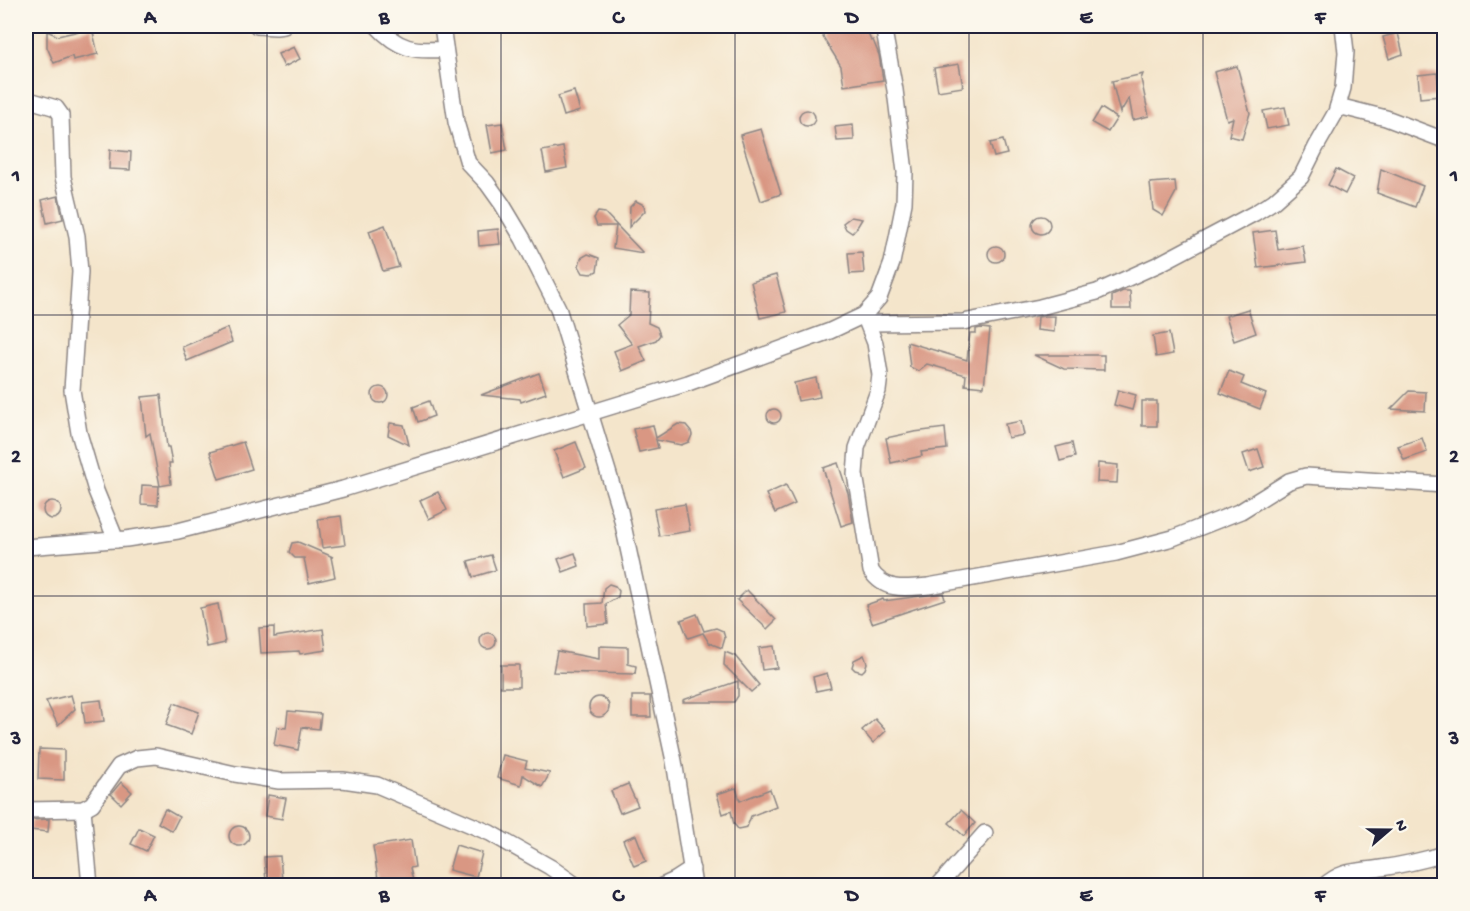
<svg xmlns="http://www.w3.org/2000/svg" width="1470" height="911" font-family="'Gochi Hand',sans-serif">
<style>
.building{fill:#d99783}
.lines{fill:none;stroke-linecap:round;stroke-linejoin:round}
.minor-casing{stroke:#8b8483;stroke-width:18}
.minor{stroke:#fff;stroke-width:15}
.grid{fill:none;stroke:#22223b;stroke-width:1.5;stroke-opacity:0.55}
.neatline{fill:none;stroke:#22223b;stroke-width:2}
.grid-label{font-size:20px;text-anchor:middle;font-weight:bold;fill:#22223b}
</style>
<rect width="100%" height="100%" fill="#fbf7ec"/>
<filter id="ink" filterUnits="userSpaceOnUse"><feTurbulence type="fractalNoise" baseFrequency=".0167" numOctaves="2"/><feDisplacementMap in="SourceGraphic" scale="12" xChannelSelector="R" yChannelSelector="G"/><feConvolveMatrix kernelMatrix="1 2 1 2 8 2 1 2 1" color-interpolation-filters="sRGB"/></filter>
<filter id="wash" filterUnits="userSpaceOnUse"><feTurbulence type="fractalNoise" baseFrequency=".008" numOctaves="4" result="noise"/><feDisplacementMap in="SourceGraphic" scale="24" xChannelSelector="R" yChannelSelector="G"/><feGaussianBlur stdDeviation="1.35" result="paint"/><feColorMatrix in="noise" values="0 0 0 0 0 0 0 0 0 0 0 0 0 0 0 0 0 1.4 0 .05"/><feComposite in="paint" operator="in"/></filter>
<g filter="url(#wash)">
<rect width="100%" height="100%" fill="#f4e5cb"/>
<g id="blocks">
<!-- building -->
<g class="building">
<polygon points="832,26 865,26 871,41 873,40 879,55 883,80 844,86 841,66 823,37 824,29"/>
<polygon points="92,28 98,54 73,60 72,56 54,63 47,47 47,31 58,36"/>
<polygon points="1398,33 1403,54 1389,59 1383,37"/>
<polygon points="294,47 300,59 284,67 278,54"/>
<polygon points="959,64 963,87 938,91 934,68"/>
<polygon points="1237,66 1250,113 1242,139 1229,136 1233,118 1227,120 1214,72"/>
<polygon points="1437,73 1440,96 1420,98 1418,75"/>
<polygon points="1143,74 1141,79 1149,116 1133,120 1129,98 1120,113 1112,81"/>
<polygon points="574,91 580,111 564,116 558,96"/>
<polygon points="1285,107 1289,125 1267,129 1263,111"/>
<polygon points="1101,108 1117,118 1108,132 1092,123"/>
<circle cx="807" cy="118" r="8"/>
<polygon points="502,123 507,150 492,153 487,125"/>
<polygon points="853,125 854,140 837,141 835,127"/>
<polygon points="761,129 781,194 761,201 740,135"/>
<polygon points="1003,140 1007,154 994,157 990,143"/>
<polygon points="563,147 567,168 546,172 542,151"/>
<polygon points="110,150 131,152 130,170 109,169"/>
<polygon points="1336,169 1353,178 1345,194 1328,185"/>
<polygon points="1381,169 1423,186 1415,207 1377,193"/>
<polygon points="1175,181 1176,192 1163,216 1153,210 1150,183"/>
<polygon points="58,196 63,219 47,223 42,200"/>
<polygon points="636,201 644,205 645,211 629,227 630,207"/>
<polygon points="598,212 605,213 643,253 613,248 616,226 597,226 594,218"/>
<circle cx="1041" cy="225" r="9"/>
<polygon points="851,217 862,219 856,229 852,233 846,229 843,223"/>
<polygon points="385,225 399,267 383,271 369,231"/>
<polygon points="498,229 500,244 479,246 478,231"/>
<polygon points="1275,230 1278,250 1303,246 1306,262 1258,268 1253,233"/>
<circle cx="996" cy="254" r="8"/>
<polygon points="862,252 864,273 850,274 848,253"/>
<polygon points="588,254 599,258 597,271 591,274 583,273 579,266 581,258"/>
<polygon points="776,275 786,312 760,318 751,282"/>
<polygon points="1123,291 1130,291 1131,309 1112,309 1112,296"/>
<polygon points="630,292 650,293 648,323 657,327 660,335 656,340 639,346 646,361 622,371 614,351 632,344 617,325 629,315"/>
<polygon points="1248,309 1256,333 1234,341 1226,316"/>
<polygon points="1045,316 1055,316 1054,332 1037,330 1038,317"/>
<polygon points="227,328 232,342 187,361 182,347"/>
<polygon points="981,328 990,329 984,387 965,385 966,375 927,364 918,371 910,367 907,342 967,360 970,333 976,333 976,329"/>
<polygon points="1169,333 1173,354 1156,357 1153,336"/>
<polygon points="1034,355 1104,355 1104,370 1064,369"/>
<polygon points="1229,371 1244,377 1241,384 1266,394 1260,409 1220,393"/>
<polygon points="539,373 546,393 521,402 520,399 481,395"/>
<polygon points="816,378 820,397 798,401 794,383"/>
<circle cx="380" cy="395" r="8"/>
<polygon points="1118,390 1136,395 1132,410 1114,405"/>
<polygon points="1409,391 1426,392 1425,411 1391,409"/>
<polygon points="161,395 167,447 169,447 172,463 169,463 171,484 160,486 150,433 146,436 142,397"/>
<polygon points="429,401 434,416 418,422 413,407"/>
<rect x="1142" y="401" width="15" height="25"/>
<circle cx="774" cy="416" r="7"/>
<polygon points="1021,421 1024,435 1008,438 1005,424"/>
<polygon points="390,423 404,425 409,445 388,435"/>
<polygon points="678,424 686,425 691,431 692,435 689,442 681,445 656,440 658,448 639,452 633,429 653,425 656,438"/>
<polygon points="945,428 947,449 921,452 922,456 891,463 886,438 914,432"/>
<polygon points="1422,438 1427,452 1404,460 1398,446"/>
<polygon points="243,442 252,469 219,479 210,452"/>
<polygon points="576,442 586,468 564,477 554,451"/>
<polygon points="1072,443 1075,457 1060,461 1056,447"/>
<polygon points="1258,449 1264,467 1249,472 1243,454"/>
<polygon points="838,463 848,493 853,522 841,526 823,468"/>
<polygon points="1098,463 1118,465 1117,483 1097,482"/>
<polygon points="142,485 159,486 158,505 141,504"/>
<polygon points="786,485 795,504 775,513 766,494"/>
<polygon points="438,492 447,510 429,519 420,500"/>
<circle cx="52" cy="510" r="9"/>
<polygon points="685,504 690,531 659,536 654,509"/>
<polygon points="341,516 345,545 322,548 318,519"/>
<polygon points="298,542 333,557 331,557 335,577 309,583 304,558 295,558 289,552 292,543"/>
<polygon points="575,553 579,566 563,572 558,559"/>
<polygon points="491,555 496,570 473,577 468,561"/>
<polygon points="609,584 615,586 619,591 618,597 606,604 608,624 587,626 586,604 602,603 604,588"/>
<polygon points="747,590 776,620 767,629 737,600"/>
<polygon points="943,593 945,599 872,623 866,605 883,599 884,601"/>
<polygon points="218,604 225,643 207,647 200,608"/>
<polygon points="697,614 704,631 716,628 723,631 725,638 722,648 709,643 703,633 688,638 681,620"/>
<polygon points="274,627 274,637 323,629 326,650 300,654 299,651 261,653 259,628"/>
<circle cx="488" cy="641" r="8"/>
<polygon points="599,646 628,647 628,664 636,666 635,674 553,672 557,651 599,659"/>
<polygon points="774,646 777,668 762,670 759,648"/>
<polygon points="725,652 735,656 759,685 751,692 724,665"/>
<polygon points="864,655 867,663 865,669 862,672 855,670 852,667 854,660"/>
<rect x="501" y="665" width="18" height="22"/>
<polygon points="827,673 831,688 816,691 813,677"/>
<polygon points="738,681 738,696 734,702 683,702 683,700"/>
<polygon points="71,695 75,709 58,725 46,701"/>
<polygon points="632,696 650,696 651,717 632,717"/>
<circle cx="599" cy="707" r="10"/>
<polygon points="101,700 104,721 85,723 82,702"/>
<polygon points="174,703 199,712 191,734 166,725"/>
<polygon points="288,711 321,714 319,729 302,727 298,750 274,745 277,727 286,728"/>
<polygon points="875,719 886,731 873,743 862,730"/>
<polygon points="39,749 64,750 64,780 38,779"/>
<polygon points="503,755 527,761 525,768 550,773 542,787 523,775 521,785 497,778"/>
<polygon points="121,782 132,792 121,804 111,794"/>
<polygon points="628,784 638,806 620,813 611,791"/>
<polygon points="736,788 740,801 770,789 776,806 751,816 747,827 738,829 734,824 731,811 723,814 717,794"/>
<polygon points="268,795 286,798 282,819 265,816"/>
<polygon points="165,809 179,817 172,831 158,823"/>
<polygon points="961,810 975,823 964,836 949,823"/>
<polygon points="49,819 48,832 30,830 31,820"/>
<circle cx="239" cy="836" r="10"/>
<polygon points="139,828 154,835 146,851 131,844"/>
<polygon points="636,835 646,861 634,866 623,840"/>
<polygon points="411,840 415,867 410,868 414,885 379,885 373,846"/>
<polygon points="456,845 482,853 476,877 449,870"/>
<polygon points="280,856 282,880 266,881 264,857"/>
</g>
</g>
</g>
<g filter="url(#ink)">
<use href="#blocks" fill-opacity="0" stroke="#8b8483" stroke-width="1.5"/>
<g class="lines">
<!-- minor casing -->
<g class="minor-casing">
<g id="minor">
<polyline points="257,26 276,27 284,26"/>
<path d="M377,26c21,23 37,26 68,23"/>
<polyline points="442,26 456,122 468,163 487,183 502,204 523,239 558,308 620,511 674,761 694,886"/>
<polyline points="26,99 56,108 61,115 63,177 77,236 80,272 72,390 79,433 96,491 116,540"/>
<polyline points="1338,106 1386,118 1444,140"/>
<path d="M864,315l11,28 5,32 -2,16 -21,57 -2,26 16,97c14,21 35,17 57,15l188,-33 57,-15 68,-27 48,-30 17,-5 138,9"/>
<polyline points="868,323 963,322 1040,307 1097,292 1159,264 1255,213 1274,201 1301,177 1316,147 1336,112 1343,88 1346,52 1343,26"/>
<polyline points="26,547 126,539 178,531 343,489 688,383 830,331 864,315 879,298 892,263 904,203 905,172 895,90 883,26"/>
<polyline points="83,809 90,886"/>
<polyline points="26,810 83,809 92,804 119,766 137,758 156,756 235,774 279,781 343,780 377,785 490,833 550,867 577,886"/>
<polyline points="662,886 675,880 692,869"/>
<polyline points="938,886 985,833"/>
<path d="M1324,886c19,-17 33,-14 57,-18 21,-3 43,-8 63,-14"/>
</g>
</g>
<!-- minor -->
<use href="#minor" class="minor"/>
</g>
</g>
<!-- grid -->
<path class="grid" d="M267,26v860M501,26v860M735,26v860M969,26v860M1203,26v860M26,315h1418M26,596h1418"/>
<!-- margin -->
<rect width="1470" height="911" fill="none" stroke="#fbf7ec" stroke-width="66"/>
<!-- north arrow -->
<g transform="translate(1389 830) rotate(70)" stroke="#fbf7ec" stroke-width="4.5" paint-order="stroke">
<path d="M0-4.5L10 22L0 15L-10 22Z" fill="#22223b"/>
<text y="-9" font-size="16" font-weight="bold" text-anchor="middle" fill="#22223b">N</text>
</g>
<rect x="33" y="33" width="1404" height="845" class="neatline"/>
<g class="grid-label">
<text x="150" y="23">A</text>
<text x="384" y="23">B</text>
<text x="618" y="23">C</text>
<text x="852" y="23">D</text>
<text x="1086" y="23">E</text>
<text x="1320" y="23">F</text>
<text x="16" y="181">1</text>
<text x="1454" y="181">1</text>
<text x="16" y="462">2</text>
<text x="1454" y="462">2</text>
<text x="16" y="744">3</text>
<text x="1454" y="744">3</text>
<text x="150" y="901">A</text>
<text x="384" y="901">B</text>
<text x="618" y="901">C</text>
<text x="852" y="901">D</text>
<text x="1086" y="901">E</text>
<text x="1320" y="901">F</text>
</g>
</svg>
